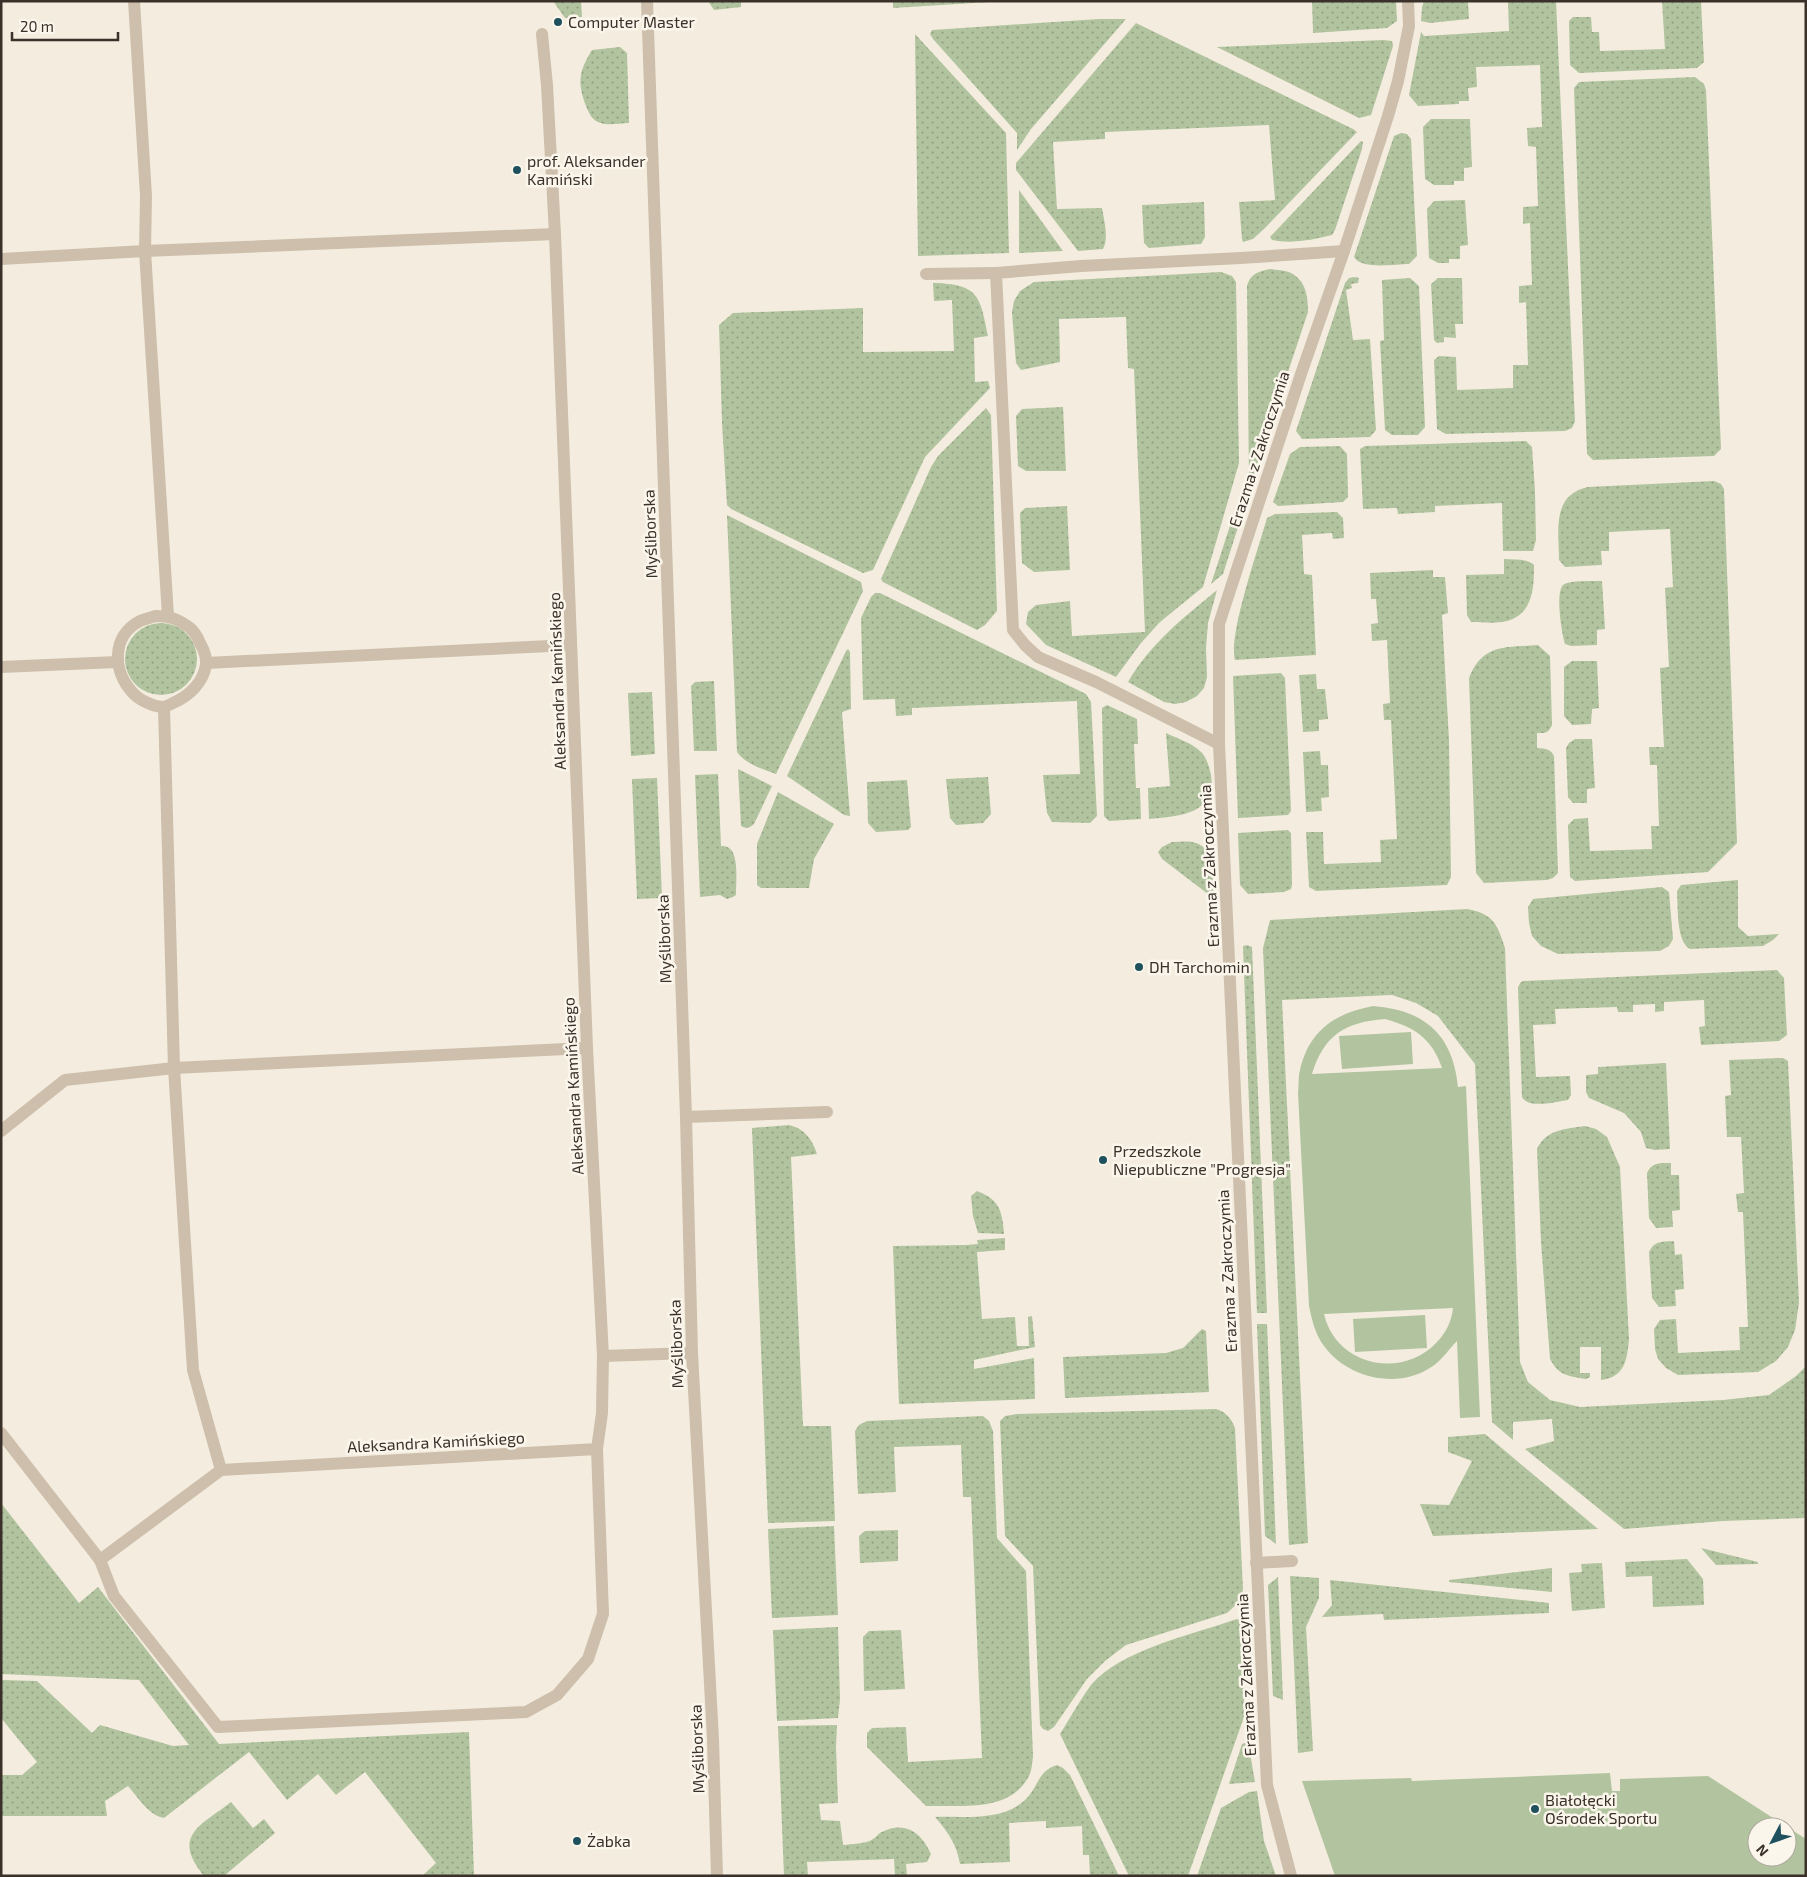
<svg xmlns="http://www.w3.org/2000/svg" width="1807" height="1877" font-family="'Exo 2',sans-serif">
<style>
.grass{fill:url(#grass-dots)}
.garden{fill:#b2c49f;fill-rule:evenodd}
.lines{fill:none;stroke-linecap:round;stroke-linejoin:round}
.lane{stroke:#cdbfab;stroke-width:12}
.street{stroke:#cdbfab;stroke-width:12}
.poi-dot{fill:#1e515d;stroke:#fbf6ec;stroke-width:2}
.labels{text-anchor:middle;stroke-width:5;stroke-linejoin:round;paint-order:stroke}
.poi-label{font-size:16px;fill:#3a312a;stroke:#fbf6ec;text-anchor:start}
.street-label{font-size:16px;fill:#3a312a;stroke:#fbf6ec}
</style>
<defs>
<pattern id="grass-dots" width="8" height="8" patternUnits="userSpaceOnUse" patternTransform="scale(1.25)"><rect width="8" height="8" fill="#b2c49f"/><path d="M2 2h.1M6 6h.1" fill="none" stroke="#92a082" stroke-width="1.8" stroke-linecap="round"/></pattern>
</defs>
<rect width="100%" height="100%" fill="#f4eddf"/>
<!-- grass -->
<g class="grass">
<polygon points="553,1 581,1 582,17 565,18"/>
<polygon points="708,1 741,1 741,7 714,10"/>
<polygon points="893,1 1006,1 893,8"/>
<polygon points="1312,1 1396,1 1397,21 1387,28 1313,33"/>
<polygon points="1424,1 1468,1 1469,19 1430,23 1421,21 1422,7"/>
<polygon points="1508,1 1556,1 1575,421 1572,428 1565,431 1446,434 1437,429 1434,360 1439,356 1456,357 1457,390 1513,388 1513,365 1528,365 1526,302 1519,303 1519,286 1532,285 1530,223 1523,224 1523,207 1538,206 1536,147 1528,146 1527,128 1542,127 1540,65 1476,67 1477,87 1468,88 1469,101 1459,101 1459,104 1418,106 1409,95 1421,32 1424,36 1509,31"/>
<polygon points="1662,1 1701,1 1704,62 1697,68 1579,73 1570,65 1569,21 1573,17 1591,17 1592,32 1599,32 1600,51 1665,49"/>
<polygon points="1099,19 1126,19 1031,129 1017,150 1017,133 933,39 930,34 932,30"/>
<path d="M1136,23l217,106 4,3 -93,97 -11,10 -10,3 -1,-3 -3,-37 36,-2 -6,-75 -164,7v7l-52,3 4,67 45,-1c2,12 7,30 1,41l-25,2 -62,-81v-7z"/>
<polygon points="915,34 1006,133 1009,253 918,256"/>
<polygon points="1383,40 1392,41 1393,46 1371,115 1359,118 1217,47"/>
<path d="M620,47l7,6 2,70c-9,0 -20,3 -28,0 -9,-2 -12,-10 -15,-17 -9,-24 -7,-35 6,-56z"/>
<polygon points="1695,77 1704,84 1706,90 1721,449 1714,456 1593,460 1587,454 1574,88 1579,82"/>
<polygon points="1431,119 1470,119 1472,167 1464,168 1464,181 1454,181 1454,185 1434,185 1425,179 1423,127"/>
<path d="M1401,133l6,1 4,5 6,117 -8,8c-14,0 -48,6 -55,-7l40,-121z"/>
<path d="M1361,141l2,1 -1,7 -27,81 -3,5c-20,5 -40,9 -60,5l-2,-3z"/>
<polygon points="1019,190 1063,251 1019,253"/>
<polygon points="1465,200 1468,245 1460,246 1460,259 1449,259 1449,263 1438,263 1429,258 1427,209 1434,201"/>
<polygon points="1204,202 1205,237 1201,244 1149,248 1144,243 1142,205"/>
<path d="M1270,269c6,1 15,1 21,4 15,8 17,23 17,39l-57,171 -2,-2 -2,-195c4,-13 11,-14 23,-17z"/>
<polygon points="1221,272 1232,276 1236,282 1239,463 1203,587 1160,622 1141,643 1116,677 1046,645 1026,624 1028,612 1036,605 1070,601 1072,636 1145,632 1134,369 1128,368 1126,317 1059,319 1060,362 1021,370 1016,363 1012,312 1014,301 1020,291 1034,282"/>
<polygon points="1354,277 1359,278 1358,283 1351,284 1352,288 1346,290 1353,340 1370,339 1376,430 1370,437 1302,439 1296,431 1345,283 1349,278"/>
<polygon points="1410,278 1419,286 1425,427 1418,435 1392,435 1385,430 1380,341 1384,340 1382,280"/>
<polygon points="1438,278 1462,278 1463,324 1455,324 1456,338 1444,337 1444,342 1437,343 1434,340 1431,284"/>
<path d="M933,283c45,1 47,12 55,53l-14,2 1,44 13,-1 2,7 -65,69 -52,113 -10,3 -132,-64 -4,-4 -5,-82 -3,-98 14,-12 130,-5v44l91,-1 -2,-51 -18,1z"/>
<polygon points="1063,407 1066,471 1026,471 1018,466 1016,416 1022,409"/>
<polygon points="986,408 991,415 997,611 985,625 977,630 883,582 881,579 931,467 938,456"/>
<polygon points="1526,441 1532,447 1535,491 1536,540 1533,551 1503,551 1502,503 1435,506 1435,512 1398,514 1397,508 1363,509 1360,449 1365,446"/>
<polygon points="1340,446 1347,454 1348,497 1343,502 1278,506 1273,502 1290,454 1300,447"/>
<path d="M1714,481l7,3 3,5 13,354 -29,29 -133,9 -5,-4 -2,-52 6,-6 14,-1 2,33 62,-2 -1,-23h8l-2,-61h-7l-1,-18h15l-4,-79 9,-1 -4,-79 8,-1 -3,-58 -61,3v19h-8l1,14 -37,2 -6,-7c0,-29 -8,-65 29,-73z"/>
<polygon points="1240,495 1240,521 1223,574 1211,584"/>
<polygon points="1067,506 1070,570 1034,572 1022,563 1020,513 1025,508"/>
<path d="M1337,512l6,6 1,20 -11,1 -1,-6 -30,2 2,39 8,1 4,80 -81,5c-7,-25 24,-113 32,-142l8,-4z"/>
<path d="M727,515l134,67 2,9 -87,183c-13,-5 -31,-10 -39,-22z"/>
<path d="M1504,559c10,1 23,-1 30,6 0,23 -1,49 -27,56 -11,3 -25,1 -36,1l-4,-7 -1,-40 38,-1z"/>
<polygon points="1433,570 1433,577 1445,577 1448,613 1442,615 1449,740 1451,877 1447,885 1316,891 1309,887 1306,832 1323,832 1324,864 1381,862 1380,840 1397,839 1391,720 1384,720 1383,704 1390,703 1387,640 1372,641 1371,624 1378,623 1376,599 1371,599 1370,573"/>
<path d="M1602,581l3,48 -8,1v15l-26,1 -6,-2c-3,-10 -10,-51 -2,-59 4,-5 31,-4 39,-4z"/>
<path d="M1217,590l-9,33 -2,25 1,29 -3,11 -7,8 -11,6 -11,2 -11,-2 -36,-20c23,-39 54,-63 89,-92z"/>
<polygon points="875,593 880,593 1086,694 1091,702 1097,816 1090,823 1052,822 1047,813 1043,775 1080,774 1077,701 912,708 912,715 896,716 895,699 863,700 861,618 871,597"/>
<circle cx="161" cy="659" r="36"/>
<path d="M1538,645l12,11 2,69c-4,9 -7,8 -15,8v15c8,1 13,0 17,8l4,117 -5,5 -6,2 -63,3 -8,-10 -7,-195c14,-35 37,-30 69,-33z"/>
<polygon points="848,649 850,652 851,709 842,712 850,816 844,815 787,776 846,651"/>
<polygon points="1572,661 1597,661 1599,708 1592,709 1591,724 1572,725 1564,716 1564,667"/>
<polygon points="1281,673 1285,678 1291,811 1288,815 1238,818 1233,676"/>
<polygon points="1316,674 1317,689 1325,689 1328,719 1319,720 1319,731 1303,732 1299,675"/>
<polygon points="714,681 717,751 694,751 691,686 695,682"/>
<polygon points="652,692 655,754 631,756 628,693"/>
<polygon points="1107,705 1137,719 1138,744 1134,744 1136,788 1140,788 1141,819 1109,821 1104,816 1102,708"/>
<path d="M1166,733c10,5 26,10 34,18 7,6 9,16 11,24 6,40 -34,41 -62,44l-1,-31 22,-2z"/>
<polygon points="1575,739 1592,739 1595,788 1587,789 1587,803 1573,803 1568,797 1566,748 1569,743"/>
<polygon points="1320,751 1321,765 1328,765 1329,797 1321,798 1322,811 1306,812 1303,752"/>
<path d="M738,769l34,17 -18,38c-4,4 -8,5 -13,2z"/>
<path d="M718,774l3,72c2,0 5,0 8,2 10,6 7,35 7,47l-3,2 -6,2 -7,-4 -20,2 -5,-122z"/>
<polygon points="988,777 991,814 983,823 956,825 950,818 946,779"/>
<polygon points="657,778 662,898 637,899 632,779"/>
<polygon points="907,780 911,827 908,830 876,832 868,823 867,782"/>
<polygon points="778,792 834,824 814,859 809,888 761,888 757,885 757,844"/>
<polygon points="1288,830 1291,833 1292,885 1291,889 1284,892 1248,894 1240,885 1238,833"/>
<path d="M1172,842c6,0 14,-1 20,0 23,4 21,31 21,49l-5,3 -46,-35 -4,-7 4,-5z"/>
<path d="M1738,880v47l10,9 31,-2 -6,6 -10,6 -73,3c-14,-7 -12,-43 -13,-58l4,-6z"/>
<polygon points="1662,887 1669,892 1673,939 1669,946 1660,951 1558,954 1541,946 1532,936 1529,923 1528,907 1533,899"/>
<path d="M1467,909c26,5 30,14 38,39l15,414 8,20 22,18 30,7 143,-7 46,-5 27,-19 10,-10v152l-83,3 -99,8 -99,-80 29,-8 -2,-22 -39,3v18l-21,-18 -17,-358 -37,-48 -22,-13 -24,-8 -110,5 26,543 -19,2 -26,-597 7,-28z"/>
<polygon points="1247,945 1252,947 1267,1313 1257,1313 1243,946"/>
<path d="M1777,970l7,8 3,57 -8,6 -78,4 -2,-18 6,-1 -1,-26 -40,2v9l-9,1v-8l-22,1v7h-15l-1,-5 -62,2 1,15 -23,1 3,52 34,-1 1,19 -3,5c-12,2 -40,9 -46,-3l-4,-109 2,-5 3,-2z"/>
<polygon points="1783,1058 1788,1061 1799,1303 1795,1330 1788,1347 1776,1361 1758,1372 1678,1375 1666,1368 1658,1359 1655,1349 1654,1329 1660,1320 1676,1319 1678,1353 1740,1350 1739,1327 1748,1327 1743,1212 1738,1212 1736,1194 1744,1193 1741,1137 1727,1137 1725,1096 1731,1095 1729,1060"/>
<polygon points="1666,1063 1670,1149 1655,1150 1646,1148 1641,1132 1624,1113 1589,1098 1586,1092 1586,1075 1598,1074 1598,1067"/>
<path d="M789,1125c16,4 23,14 28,29l-26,3 12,269h28l4,95 -67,2 -16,-395z"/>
<path d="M1585,1126l11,3 11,8 13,30 9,172c-2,21 -4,38 -28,41v-33h-21v26h10v4l-4,2c-18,-3 -27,-3 -36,-20l-9,-117 -4,-93c9,-20 29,-20 48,-23z"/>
<path d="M1671,1163v12h8l1,35 -8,1 1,16 -17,1 -7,-10 -2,-45c5,-11 13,-10 24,-10z"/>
<path d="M977,1191c23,9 25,20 27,43l-26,-1 -5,-17 -2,-20z"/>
<polygon points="1005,1238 1005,1250 977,1252 982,1319 1015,1317 1017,1346 1029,1346 1028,1317 1032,1316 1035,1347 974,1360 974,1369 1034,1358 1035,1399 899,1404 893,1246 966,1245 978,1244 977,1240"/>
<path d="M1674,1241l1,14 7,-1 2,35 -9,1 1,16 -17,1 -7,-9 -3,-46c6,-12 14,-10 25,-11z"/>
<polygon points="1257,1324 1267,1324 1276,1544 1265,1536"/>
<polygon points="1202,1329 1206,1331 1209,1392 1065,1398 1063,1357 1166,1353 1183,1348"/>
<path d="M1216,1409c10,3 15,9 19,19l8,161 -3,12 -13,12 -101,32 -21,16 -18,18 -33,48 -6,4 -5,-2 -3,-4 -7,-159 -28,-30 -5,-115 5,-5 12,-2z"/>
<path d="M983,1416l6,5 4,10 4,107 29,33 7,186c-1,6 -1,13 -4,19 -19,37 -68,29 -103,30l-59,-59v-14l5,-5 34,-1 2,35 74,-4 -11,-261h-8l-2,-52 -67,2 2,45 -38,2 -3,-63 4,-6 8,-4z"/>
<polygon points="1485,1434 1598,1529 1433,1536 1420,1504 1449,1505 1472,1461 1448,1452 1448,1437"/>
<path d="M1,1503l78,100 19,-16 121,157 250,-12 5,144h-52l14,-13 -71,-91 -29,23 -18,-21 -31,26 -38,-48 -85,66c-16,-3 -26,-21 -36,-32l-23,15 2,15h-106v-41h21l15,-13 -36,-44v-38l36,1 55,52 8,-8 73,21 16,-1 -50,-65 -138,-6z"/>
<polygon points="834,1526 838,1615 772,1618 768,1529"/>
<polygon points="898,1530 898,1561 860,1563 859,1536 865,1531"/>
<polygon points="1701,1548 1758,1562 1758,1564 1716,1565"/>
<polygon points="1687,1559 1703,1579 1704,1605 1653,1607 1652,1576 1626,1577 1625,1562"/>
<polygon points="1602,1563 1605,1608 1572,1611 1569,1573 1582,1572 1581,1564"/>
<polygon points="1552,1568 1552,1592 1449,1582 1449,1580"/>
<polygon points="1290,1576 1319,1578 1319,1598 1306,1627 1313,1751 1298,1753"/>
<polygon points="1278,1577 1283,1700 1273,1696 1268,1585"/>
<polygon points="1330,1580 1549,1603 1549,1613 1384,1620 1383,1614 1322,1617 1332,1605"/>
<path d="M1237,1619l7,2v96l-56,159h-59l-69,-142c10,-16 20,-34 31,-49 29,-35 103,-51 146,-66z"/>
<polygon points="838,1627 840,1699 838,1718 777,1721 773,1630"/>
<polygon points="901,1630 905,1689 864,1691 863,1637 869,1631"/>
<path d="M837,1725l-1,22 2,56 -19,1 2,16 19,1 3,24c8,-1 23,-1 30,-6 4,-2 5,-6 9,-7 23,-12 40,1 49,22l-4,8 -21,2 1,12h-12l-1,-17 -87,3 1,14h-24l-6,-150z"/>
<polygon points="1248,1742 1255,1782 1229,1784 1242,1744"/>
<path d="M1057,1765l6,3 7,7 49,101h-29l-1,-21h-6l-1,-29 -36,2v-7l-37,2 1,39 -50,2c-3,-19 -12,-32 -25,-47 31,-1 69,5 92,-19 12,-13 11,-27 30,-33z"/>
<polygon points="1257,1791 1264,1841 1276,1876 1197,1876 1221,1808 1249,1792"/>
<path d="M231,1802l22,26 11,-9 11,14 -51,43h-20c-33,-40 -4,-50 27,-74z"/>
</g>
<!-- garden -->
<g class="garden">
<path d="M1373,1006c51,4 80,28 85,81l8,-1 14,331 -20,1 -3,-77c-8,8 -14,18 -24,25 -34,24 -85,13 -109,-20 -9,-12 -12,-26 -15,-40l-11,-213c1,-8 0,-16 2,-23 9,-40 36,-57 73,-64zM1385,1019c29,8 47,19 57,49l-130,6c12,-39 33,-52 73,-55zM1453,1308c-1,12 -7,25 -16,34 -35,38 -101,24 -113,-28z"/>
<polygon points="1411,1032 1413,1064 1342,1069 1339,1036"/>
<polygon points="1425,1315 1427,1348 1355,1352 1353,1319"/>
<polygon points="1610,1773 1612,1791 1620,1791 1620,1779 1708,1776 1787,1827 1757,1827 1757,1857 1787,1857 1787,1827 1806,1839 1806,1876 1335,1876 1302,1781 1411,1778 1412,1781"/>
</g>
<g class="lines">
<!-- lane -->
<g class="lane">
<polyline points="134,1 146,196 145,251 168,616"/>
<polyline points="1,259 145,251 555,234"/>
<path d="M155,616c15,0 23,3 35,12 5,4 7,8 10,15 4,7 7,14 6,22 -3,18 -17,31 -33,38 -4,2 -7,4 -11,4 -10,-1 -23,-7 -30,-15 -19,-21 -21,-56 8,-71 5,-2 10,-3 15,-5z"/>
<polyline points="206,663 571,645"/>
<polyline points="1,667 117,662"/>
<polyline points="164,707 174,1068 193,1370 221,1470"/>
<polyline points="686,1117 827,1112"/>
<polyline points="1,1131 65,1080 174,1068 587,1048"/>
<polyline points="603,1356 692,1353"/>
<polyline points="1,1433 100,1560 114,1596 218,1727 526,1712 557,1695 588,1659 603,1614 597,1449"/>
<polyline points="100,1560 221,1470 597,1449 602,1413 603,1356 587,1048 555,234 547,85 542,34"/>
<polyline points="1256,1563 1292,1561"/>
</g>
<!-- street -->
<g class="street">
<polyline points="647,1 686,1117 692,1353 713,1739 717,1876"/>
<polyline points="926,274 996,273"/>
<polyline points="1219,744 1096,682 1038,657 1025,645 1013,630 996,273 1081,266 1241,258 1344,251"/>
<polyline points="1291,1876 1267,1785 1219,744 1219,624 1302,371 1344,251 1388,116 1398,81 1409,26 1408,1"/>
</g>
</g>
<!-- markers -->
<g class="poi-dot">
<circle cx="558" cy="22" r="5"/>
<circle cx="517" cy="170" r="5"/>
<circle cx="1139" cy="967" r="5"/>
<circle cx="1103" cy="1160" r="5"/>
<circle cx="1535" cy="1809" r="5"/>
<circle cx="577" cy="1841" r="5"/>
</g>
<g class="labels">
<!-- poi labels -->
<g class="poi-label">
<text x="568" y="28">Computer Master</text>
<text x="527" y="167">prof. Aleksander<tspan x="527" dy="18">Kamiński</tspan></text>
<text x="1149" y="973">DH Tarchomin</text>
<text x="1113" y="1157">Przedszkole<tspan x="1113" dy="18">Niepubliczne "Progresja"</tspan></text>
<text x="1545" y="1806">Białołęcki<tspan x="1545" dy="18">Ośrodek Sportu</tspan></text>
<text x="587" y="1847">Żabka</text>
</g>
<!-- street labels -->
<g class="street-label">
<text transform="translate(1259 449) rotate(-72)" y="6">Erazma z Zakroczymia</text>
<text transform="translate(650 534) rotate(-92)" y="6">Myśliborska</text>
<text transform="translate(557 681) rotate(-92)" y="6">Aleksandra Kamińskiego</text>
<text transform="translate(1209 866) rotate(-93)" y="6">Erazma z Zakroczymia</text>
<text transform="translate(664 939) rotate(-92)" y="6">Myśliborska</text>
<text transform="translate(573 1086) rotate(-93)" y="6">Aleksandra Kamińskiego</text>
<text transform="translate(1227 1271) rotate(-93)" y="6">Erazma z Zakroczymia</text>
<text transform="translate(676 1344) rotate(-92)" y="6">Myśliborska</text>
<text transform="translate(436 1442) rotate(-3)" y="6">Aleksandra Kamińskiego</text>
<text transform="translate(1246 1675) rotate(-93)" y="6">Erazma z Zakroczymia</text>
<text transform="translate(697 1749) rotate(-92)" y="6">Myśliborska</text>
</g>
</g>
<!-- border -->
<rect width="1807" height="1877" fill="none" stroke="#3a312a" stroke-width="5"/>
<!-- north arrow -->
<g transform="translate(1772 1842) rotate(229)"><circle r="24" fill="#fbf6ec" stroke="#aea79e"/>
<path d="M0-4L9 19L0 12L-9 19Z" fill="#1e515d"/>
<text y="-8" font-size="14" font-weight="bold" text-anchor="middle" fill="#3a312a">N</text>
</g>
<!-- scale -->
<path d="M12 32v8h106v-8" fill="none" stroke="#3a312a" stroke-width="2.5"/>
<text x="20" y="32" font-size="15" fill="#3a312a" stroke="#fbf6ec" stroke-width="4" paint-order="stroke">20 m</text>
</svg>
